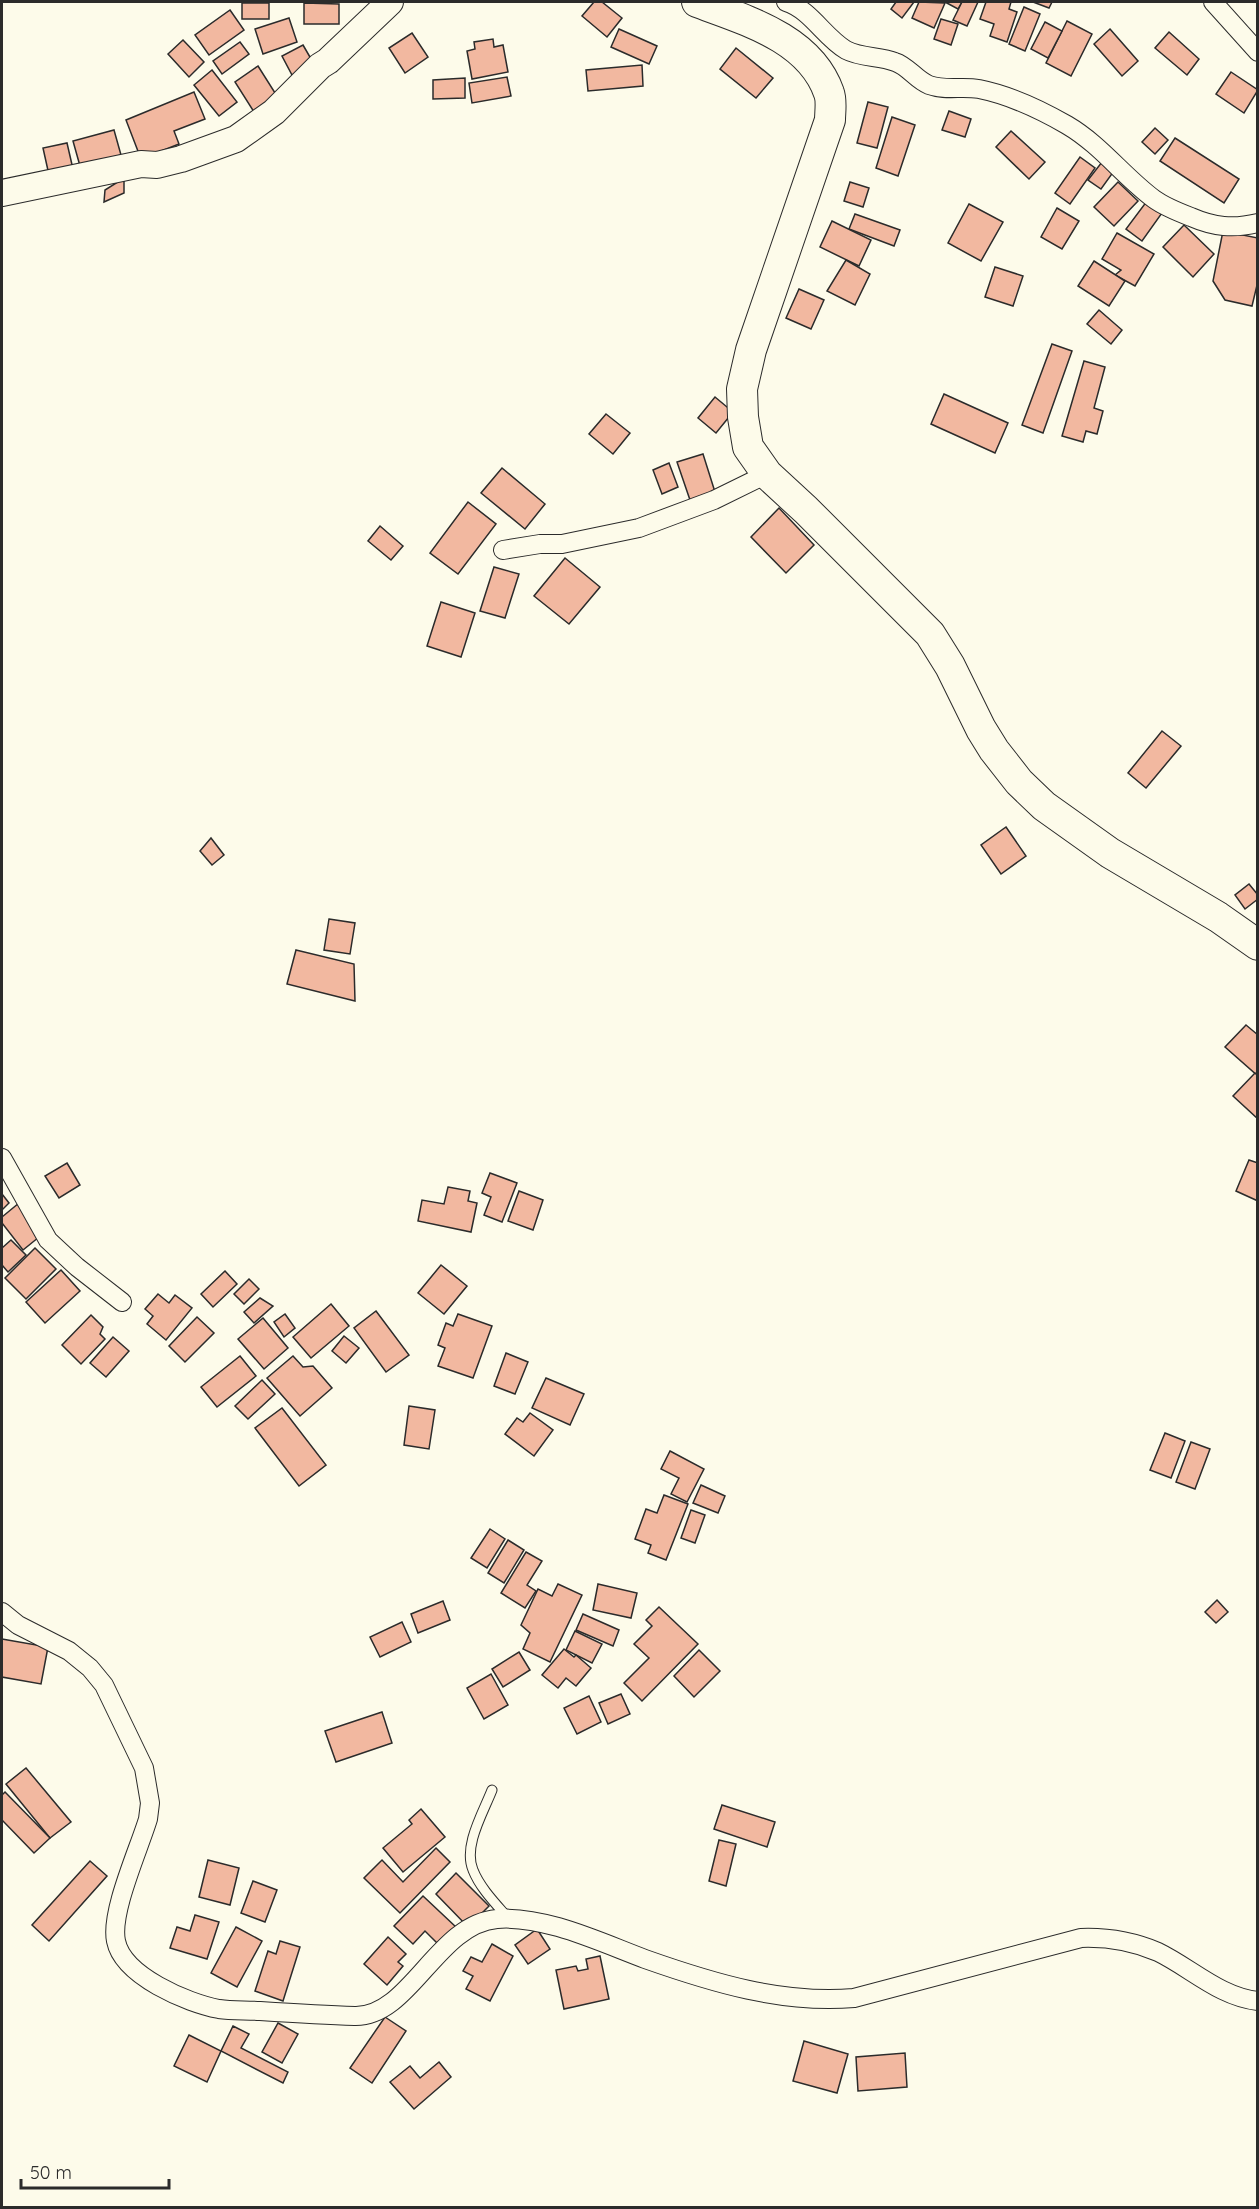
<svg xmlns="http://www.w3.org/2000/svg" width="1259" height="2209" font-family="Quicksand,sans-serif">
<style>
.building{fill:#f2b8a0;stroke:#2b2b2b;stroke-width:1.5}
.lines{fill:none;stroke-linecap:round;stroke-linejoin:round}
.service-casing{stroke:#2b2b2b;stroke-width:11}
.minor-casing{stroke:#2b2b2b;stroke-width:20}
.secondary-casing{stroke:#2b2b2b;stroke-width:28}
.trunk-casing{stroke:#2b2b2b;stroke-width:32}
.service{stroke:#fdfbea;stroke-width:9}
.minor{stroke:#fdfbea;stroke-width:18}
.secondary{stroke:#fdfbea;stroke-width:26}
.trunk{stroke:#fdfbea;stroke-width:30}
</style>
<rect width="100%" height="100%" fill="#fdfbea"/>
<!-- building -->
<g class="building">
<polygon points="594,2 602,2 622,18 607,37 582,16"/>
<polygon points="896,2 914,2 902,18 891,9"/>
<polygon points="919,2 945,3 934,28 912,18"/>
<polygon points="945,2 962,2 958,9"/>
<polygon points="962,2 978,2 967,26 953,20"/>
<polygon points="986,2 1011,2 1009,9 1017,12 1007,42 990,36 994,24 980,19"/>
<polygon points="1033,2 1052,2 1049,8"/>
<rect x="242" y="3" width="27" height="16"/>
<polygon points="304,3 339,4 339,24 304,24"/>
<polygon points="1024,7 1040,14 1025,51 1009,44"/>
<polygon points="230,10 244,30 209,55 195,35"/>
<polygon points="289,18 297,42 263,54 255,29"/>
<polygon points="941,19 958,24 951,45 934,39"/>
<polygon points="1067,21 1092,34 1071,76 1046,63"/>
<polygon points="1045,22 1062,31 1048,58 1031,49"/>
<polygon points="619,29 657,46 649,64 611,47"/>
<polygon points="1110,29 1138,61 1122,76 1094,44"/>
<polygon points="1169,32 1199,59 1187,75 1155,48"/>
<polygon points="412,33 428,57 405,73 389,48"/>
<polygon points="493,39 494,47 503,45 508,72 472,79 467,51 475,49 474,42"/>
<polygon points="183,40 204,62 189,77 168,54"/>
<polygon points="240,42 249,54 222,74 213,61"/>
<polygon points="303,45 314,64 292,75 282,56"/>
<polygon points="736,48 773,78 756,98 720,69"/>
<polygon points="642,65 643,86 588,91 586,70"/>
<polygon points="258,66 277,96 254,112 235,82"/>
<polygon points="212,70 237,102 219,116 194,85"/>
<polygon points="1231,72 1258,90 1244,113 1216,94"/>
<polygon points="507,77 511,96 472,103 469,83"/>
<polygon points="465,78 465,98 433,99 433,80"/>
<polygon points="194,92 205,119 174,131 179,144 141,159 126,120"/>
<polygon points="868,102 888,107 877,148 857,143"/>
<polygon points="949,111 971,119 965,137 942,130"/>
<polygon points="892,117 915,125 898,176 876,168"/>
<polygon points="1155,128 1168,140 1155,154 1142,142"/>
<polygon points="114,130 121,155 80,166 73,141"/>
<polygon points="1011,131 1045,162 1029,179 996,147"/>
<polygon points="1175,138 1239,179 1224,203 1160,161"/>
<polygon points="67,143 73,169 49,175 43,148"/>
<polygon points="1080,157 1095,168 1070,204 1055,193"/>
<polygon points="1102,162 1114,171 1101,189 1088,180"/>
<polygon points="124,178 124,193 104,202 105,190"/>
<polygon points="850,182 869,188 863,207 844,201"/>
<polygon points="1118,182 1138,201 1114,226 1094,207"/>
<polygon points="1147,201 1162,213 1142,241 1126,229"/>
<polygon points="969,204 1003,222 981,261 948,243"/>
<polygon points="1057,208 1079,221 1062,249 1041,237"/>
<polygon points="855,214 900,230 894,246 849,229"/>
<polygon points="832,221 871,240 859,266 820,247"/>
<polygon points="1184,225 1214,254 1193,277 1163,247"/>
<polygon points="1223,231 1258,238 1258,281 1252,306 1225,300 1213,281"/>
<polygon points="1117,233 1154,254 1135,286 1115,275 1121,270 1102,259"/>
<polygon points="846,260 870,274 855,305 827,291"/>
<polygon points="1094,261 1125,281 1109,306 1078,286"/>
<polygon points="995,267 1023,276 1013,306 985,297"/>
<polygon points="799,289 824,300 811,329 786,318"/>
<polygon points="1099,310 1122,330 1111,344 1087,324"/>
<polygon points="1052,344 1072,351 1043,433 1022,425"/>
<polygon points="1084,361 1105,367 1094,408 1103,411 1097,434 1086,431 1083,442 1062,436"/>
<polygon points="944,394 1008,423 995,453 931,424"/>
<polygon points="715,397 733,412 716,433 698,418"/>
<polygon points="606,414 630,433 613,454 589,434"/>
<polygon points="703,454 715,492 690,500 677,462"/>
<polygon points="669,463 678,487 662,494 653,470"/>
<polygon points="502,468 545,504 525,529 481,493"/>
<polygon points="468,502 496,524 458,574 430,553"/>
<polygon points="779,508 814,545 786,573 751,537"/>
<polygon points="380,526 403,546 391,560 368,541"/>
<polygon points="565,558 600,587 569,624 534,596"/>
<polygon points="494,567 519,574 505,618 480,611"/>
<polygon points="441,602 475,613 461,657 427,646"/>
<polygon points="1162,731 1181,746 1146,788 1128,773"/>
<polygon points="1006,827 1026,856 1001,874 981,845"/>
<polygon points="211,838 224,855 212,865 200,851"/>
<polygon points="1249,884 1258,895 1258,899 1245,909 1235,895"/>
<polygon points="329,919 355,923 350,954 324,950"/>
<polygon points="296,950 354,964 355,1001 287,984"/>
<polygon points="1246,1025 1258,1035 1258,1076 1225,1047"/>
<polygon points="1255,1073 1258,1076 1258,1119 1233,1096"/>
<polygon points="1249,1160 1258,1163 1258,1201 1236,1191"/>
<polygon points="67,1163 80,1185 59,1198 45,1176"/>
<polygon points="490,1173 517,1183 502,1222 484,1215 491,1197 482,1193"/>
<polygon points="448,1187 470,1191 468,1201 477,1203 471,1232 418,1221 422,1200 444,1204"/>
<polygon points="519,1191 543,1200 533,1230 508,1221"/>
<polygon points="2,1194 9,1203 2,1210"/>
<polygon points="19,1203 44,1233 23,1250 2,1223 2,1217"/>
<polygon points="11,1240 26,1255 8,1272 2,1265 2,1248"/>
<polygon points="35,1248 56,1269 26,1299 5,1278"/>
<polygon points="441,1265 467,1286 444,1314 418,1293"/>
<polygon points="61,1270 80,1291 45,1323 26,1302"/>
<polygon points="225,1271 237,1284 213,1307 201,1294"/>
<polygon points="249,1279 259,1289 244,1304 234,1294"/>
<polygon points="158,1294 169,1303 175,1295 192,1308 166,1340 147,1324 153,1316 145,1309"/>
<polygon points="260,1298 273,1306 254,1323 244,1312"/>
<polygon points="331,1304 349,1326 311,1358 293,1337"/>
<polygon points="376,1311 409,1355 386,1372 354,1328"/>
<polygon points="285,1314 295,1328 284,1337 274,1322"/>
<polygon points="458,1314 492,1326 473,1378 438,1366 445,1348 438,1345 446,1323 453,1326"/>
<polygon points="91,1315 103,1327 100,1334 105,1339 81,1364 62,1345"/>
<polygon points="197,1317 214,1333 185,1362 169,1346"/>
<polygon points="263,1318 288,1348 264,1369 238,1339"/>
<polygon points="344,1336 359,1348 346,1363 332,1351"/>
<polygon points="113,1337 129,1351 106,1377 90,1363"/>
<polygon points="506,1353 528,1362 515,1394 494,1386"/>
<polygon points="240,1356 256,1376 217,1407 201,1387"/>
<polygon points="293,1356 303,1367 313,1366 332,1388 300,1416 267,1378"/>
<polygon points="546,1378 584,1394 570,1425 532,1408"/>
<polygon points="262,1380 275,1394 248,1419 235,1406"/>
<polygon points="409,1406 435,1410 429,1449 404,1445"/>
<polygon points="282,1408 326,1465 299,1486 255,1428"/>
<polygon points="530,1413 553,1430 534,1456 505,1434 517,1418 523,1422"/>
<polygon points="1165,1433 1185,1441 1171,1478 1150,1470"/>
<polygon points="1191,1442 1210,1449 1195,1489 1176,1482"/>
<polygon points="670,1451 704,1469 687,1502 671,1494 679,1478 661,1469"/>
<polygon points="701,1485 725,1496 718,1513 693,1503"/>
<polygon points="664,1495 688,1504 666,1560 648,1553 651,1545 635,1539 646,1509 657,1513"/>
<polygon points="691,1510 705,1515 695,1543 681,1538"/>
<polygon points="490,1529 505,1539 487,1568 471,1558"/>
<polygon points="508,1540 524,1550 504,1583 488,1573"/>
<polygon points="526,1552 542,1561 527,1585 536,1591 525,1608 501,1593"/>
<polygon points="558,1584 582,1595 550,1662 523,1649 530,1633 521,1625 538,1589 552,1596"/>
<polygon points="598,1584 637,1593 631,1618 593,1610"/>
<polygon points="1217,1600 1228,1612 1216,1623 1205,1612"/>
<polygon points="443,1601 450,1620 418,1633 411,1614"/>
<polygon points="659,1607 698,1644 642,1701 624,1683 649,1658 634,1644 652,1626 646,1620"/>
<polygon points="583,1614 619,1630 613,1646 576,1630"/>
<polygon points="402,1622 411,1642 380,1657 370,1637"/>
<polygon points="575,1631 602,1644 592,1663 566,1650"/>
<polygon points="2,1639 48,1647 41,1684 2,1677"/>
<polygon points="564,1649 574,1657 576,1655 591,1668 576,1686 566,1678 558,1688 542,1675"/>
<polygon points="699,1650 720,1671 694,1697 674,1676"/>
<polygon points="519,1652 530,1670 503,1687 492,1669"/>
<polygon points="491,1674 508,1705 484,1719 467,1688"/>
<polygon points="621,1694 630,1714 608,1724 599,1703"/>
<polygon points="589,1696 601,1722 577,1734 564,1708"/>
<polygon points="382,1712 392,1743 336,1762 325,1731"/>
<polygon points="26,1768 71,1822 50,1838 6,1784"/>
<polygon points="5,1792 50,1838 34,1853 2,1820 2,1795"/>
<polygon points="722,1805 775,1822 767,1847 714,1829"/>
<polygon points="421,1809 445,1837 403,1872 383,1848 412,1824 409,1820"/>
<polygon points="719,1840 736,1844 726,1886 709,1881"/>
<polygon points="436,1848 450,1862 400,1913 364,1878 382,1860 403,1882"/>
<polygon points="208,1860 239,1868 230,1905 199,1897"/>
<polygon points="90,1861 107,1876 49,1941 32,1925"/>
<polygon points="456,1873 489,1906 468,1927 436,1894"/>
<polygon points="253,1881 277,1890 265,1922 241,1913"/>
<polygon points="423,1896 457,1928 440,1946 425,1931 413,1944 394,1926"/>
<polygon points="195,1915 219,1922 207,1959 170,1948 177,1927 190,1931"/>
<polygon points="236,1927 262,1941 237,1987 211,1973"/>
<polygon points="537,1929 550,1949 528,1964 515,1945"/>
<polygon points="388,1937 406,1954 398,1962 403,1966 387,1985 364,1964"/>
<polygon points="280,1941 300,1947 283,2001 255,1991 268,1951 276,1954"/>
<polygon points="492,1944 513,1956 490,2001 466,1989 473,1976 463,1971 471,1957 482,1962"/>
<polygon points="600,1956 609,1999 564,2009 556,1970 576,1966 578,1971 588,1969 586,1959"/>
<polygon points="385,2017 406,2031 372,2083 350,2068"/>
<polygon points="278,2023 298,2034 282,2063 262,2052"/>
<polygon points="233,2026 249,2034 241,2048 288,2072 283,2083 221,2051"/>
<polygon points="189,2035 221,2051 207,2082 174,2066"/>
<polygon points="804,2041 848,2054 837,2093 793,2081"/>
<polygon points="905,2053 907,2087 858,2091 856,2057"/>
<polygon points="439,2062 451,2077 414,2109 390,2082 410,2066 420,2078"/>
</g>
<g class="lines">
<!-- service casing -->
<g class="service-casing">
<path id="service" d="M492,1790c-9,23 -29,56 -19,80 7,18 23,34 36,49"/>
</g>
<!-- minor casing -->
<g class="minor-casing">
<g id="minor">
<path d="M786,2c25,8 38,35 60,48 15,8 34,6 49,12 13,4 21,18 34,23 16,6 33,1 50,4 30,6 62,21 88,36 34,20 56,51 87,74 11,8 24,13 37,18 23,10 42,12 67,6"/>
<polyline points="1213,2 1258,52"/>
<polyline points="503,550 540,544 562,544 639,528 714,500 767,474"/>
<polyline points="2,1158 48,1240 77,1267 122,1302"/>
<path d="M2,1612l16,13 51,26 21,17 14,17 40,83 6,35 -2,16c-9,30 -38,93 -32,122 7,35 71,62 103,68 13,2 27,1 41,2 31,2 63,4 95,5 55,1 82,-92 142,-97 47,-4 105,24 148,40 68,24 137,45 209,39l227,-60c27,-1 51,3 77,14 33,16 62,45 100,49"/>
</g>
</g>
<!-- secondary casing -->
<g class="secondary-casing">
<polyline id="secondary" points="2,193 141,164 157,165 181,159 236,139 274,112 320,66 328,61 390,2"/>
</g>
<!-- trunk casing -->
<g class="trunk-casing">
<path id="trunk" d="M697,2c48,18 113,36 132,91 3,8 1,19 1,27l-79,230 -9,39 1,28 5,30 19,27 39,36 124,124 20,32 31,63 13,21 25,32 25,24 66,47 108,64 40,28"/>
</g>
<!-- service -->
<use href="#service" class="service"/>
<!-- minor -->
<use href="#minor" class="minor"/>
<!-- secondary -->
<use href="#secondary" class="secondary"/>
<!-- trunk -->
<use href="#trunk" class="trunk"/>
</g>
<!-- border -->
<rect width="1259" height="2209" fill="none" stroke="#2b2b2b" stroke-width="6"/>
<!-- scale -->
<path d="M21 2179v9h148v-9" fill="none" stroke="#2b2b2b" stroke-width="3"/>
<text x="30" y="2179" font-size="18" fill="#2b2b2b" stroke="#fdfbea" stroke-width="4.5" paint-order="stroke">50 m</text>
</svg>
